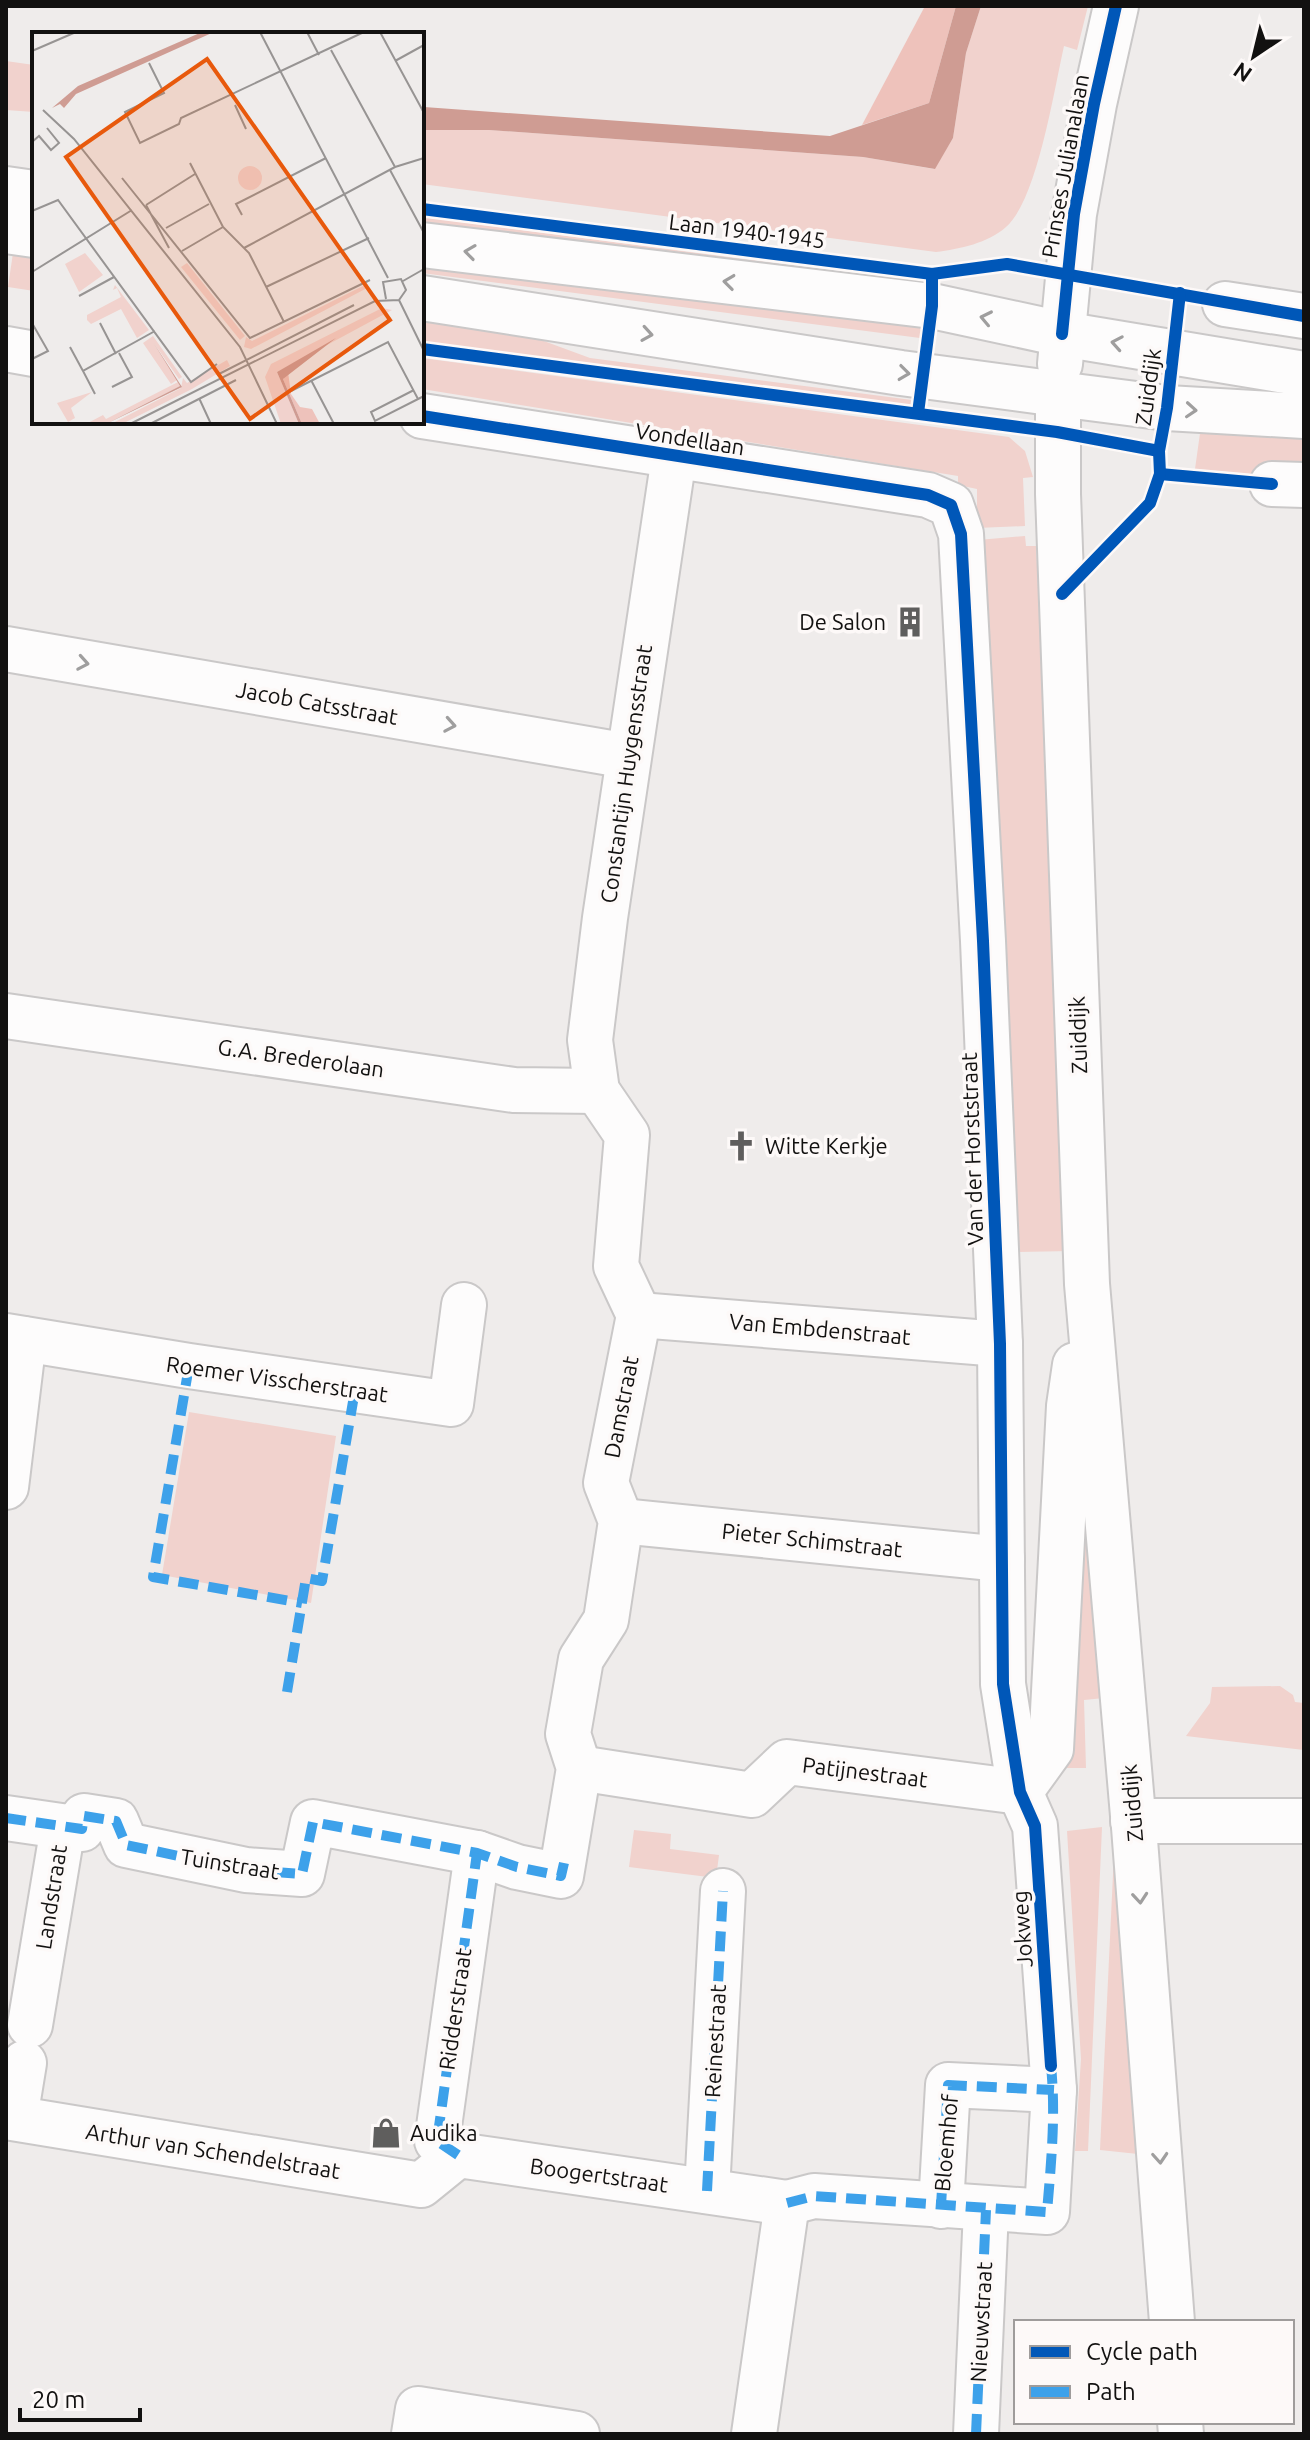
<svg xmlns="http://www.w3.org/2000/svg" width="1310" height="2440" font-family="Ubuntu,sans-serif">
<style>
.green{fill:#f1d2cd}
.forest{fill:#eec2bb}
.water{fill:#cf9c93}
.lines{fill:none;stroke-linecap:round;stroke-linejoin:round}
.street-casing{stroke:#cac8c8;stroke-width:48}
.secondary-casing{stroke:#cac8c8;stroke-width:48}
.street{stroke:#fdfcfc;stroke-width:44}
.secondary{stroke:#fdfcfc;stroke-width:44}
.quiet{stroke:#3da1ea;stroke-width:10;stroke-dasharray:20 10;stroke-linecap:butt}
.cycleway-casing{stroke:#fdf9f8;stroke-width:17}
.cycleway{stroke:#0057b8;stroke-width:12}
.oneway{stroke:#9f9e9e}
.labels{text-anchor:middle;stroke-width:7;stroke-linejoin:round;paint-order:stroke}
.street-label{font-size:22px;fill:#121110;stroke:#fdf9f8}
.poi-label{font-size:22px;fill:#121110;stroke:#fdf9f8;text-anchor:start}
.inset-road{fill:none;stroke:#979493;stroke-width:2}
.view{fill:#e8590c;fill-opacity:0.15;stroke:#e8590c;stroke-width:4}
.inset-edge{fill:none;stroke:#121110;stroke-width:4}
</style>
<rect width="100%" height="100%" fill="#efeceb"/>
<!-- green -->
<g class="green">
<path d="M981,6h107l-11,44 -13,-4c-10,44 -27,155 -58,181 -18,16 -46,22 -70,25l-514,-68v-54h67l374,27 71,12 19,-31 13,-85z"/>
<polygon points="6,61 34,65 34,112 6,110"/>
<polygon points="422,217 904,280 915,282 422,235"/>
<polygon points="14,246 34,256 34,291 8,287"/>
<polygon points="422,259 922,324 920,338 422,273"/>
<polygon points="422,318 514,330 590,358 912,400 911,406 422,342"/>
<polygon points="422,358 1009,437 1025,451 1033,477 1023,478 1025,526 977,528 977,489 958,485 958,476 422,389"/>
<polygon points="1202,419 1304,427 1304,463 1274,462 1272,476 1195,469"/>
<polygon points="1025,536 1026,546 1036,546 1072,1251 1018,1252 978,540"/>
<polygon points="189,1412 336,1436 311,1603 162,1575"/>
<polygon points="1088,1418 1104,1698 1084,1700 1086,1768 1065,1768 1071,1644"/>
<polygon points="1280,1686 1293,1695 1295,1702 1304,1703 1304,1750 1186,1736 1210,1703 1212,1687"/>
<polygon points="1102,1827 1088,2151 1075,2151 1081,2059 1067,1831"/>
<polygon points="634,1830 671,1834 670,1849 719,1855 716,1878 629,1867"/>
<polygon points="1114,1853 1138,2154 1100,2150"/>
</g>
<!-- forest -->
<polygon class="forest" points="925,6 956,6 929,103 862,125"/>
<!-- water -->
<polygon class="water" points="956,6 981,6 966,53 953,138 935,169 863,157 489,130 422,130 424,107 830,136 929,103"/>
<g class="lines">
<!-- street casing -->
<g class="street-casing">
<g id="street">
<polyline points="1225,304 1304,316"/>
<polyline points="6,349 34,354"/>
<polyline points="1058,394 1058,494 1087,1284 1134,1827 1172,2322"/>
<polyline points="422,416 928,495 951,505 961,534 983,941 1000,1344 1003,1684 1020,1792 1035,1826 1054,2090 1047,2212 814,2196 787,2203"/>
<polyline points="1272,484 1304,485"/>
<polyline points="6,649 628,756"/>
<polyline points="6,1016 514,1090 597,1091"/>
<polyline points="639,1315 1000,1344"/>
<polyline points="6,1336 189,1366 451,1404 464,1305"/>
<polyline points="6,1487 24,1339"/>
<polyline points="621,1521 1002,1559"/>
<polyline points="579,1768 752,1795 787,1762 1020,1792"/>
<polyline points="1020,1792 1051,1749 1069,1406 1075,1365"/>
<polyline points="6,1818 82,1829 84,1816 116,1821 126,1845 246,1870 302,1874 313,1822 477,1853 517,1867 561,1876 579,1768 568,1734 581,1659 606,1620 621,1521 606,1483 639,1315 616,1266 627,1135 597,1091 590,1040 605,918 674,457"/>
<polyline points="1133,1821 1304,1821"/>
<polyline points="30,2025 63,1827"/>
<polyline points="6,2117 421,2185 458,2155 787,2203 754,2434"/>
<polyline points="15,2118 24,2063"/>
<polyline points="458,2155 437,2141 477,1853"/>
<polyline points="707,2191 723,1891"/>
<polyline points="941,2206 948,2085 1054,2090"/>
<polyline points="1180,2422 1181,2434"/>
<polyline points="414,2434 418,2409 577,2434"/>
<polyline points="976,2434 986,2210"/>
</g>
</g>
<!-- secondary casing -->
<g class="secondary-casing">
<g id="secondary">
<polyline points="6,189 34,193"/>
<polyline points="6,231 34,235"/>
<polyline points="422,245 932,306 1062,334 1304,374"/>
<polyline points="422,298 901,373 1058,394 1167,408 1304,416"/>
<polyline points="1060,364 1074,214 1094,104 1116,6"/>
</g>
</g>
<!-- street -->
<use href="#street" class="street"/>
<!-- secondary -->
<use href="#secondary" class="secondary"/>
<!-- quiet -->
<g class="quiet">
<polyline points="189,1366 153,1577 302,1603"/>
<polyline points="287,1692 306,1578 322,1581 355,1390"/>
<polyline points="6,1818 82,1829 84,1816 116,1821 126,1845 246,1870 302,1874 313,1822 477,1853 517,1867 561,1876 564,1863"/>
<polyline points="458,2155 437,2141 477,1853"/>
<polyline points="707,2191 723,1891"/>
<path d="M787,2203l27,-7 233,16c4,-48 9,-97 4,-146"/>
<polyline points="941,2206 948,2085 1054,2090"/>
<polyline points="976,2434 986,2210"/>
</g>
<!-- cycleway casing -->
<g class="cycleway-casing">
<g id="cycleway">
<polyline points="422,209 932,274 1007,264 1304,316"/>
<polyline points="1062,334 1074,214 1094,104 1116,6"/>
<polyline points="422,349 1057,432 1159,451"/>
<polyline points="918,413 932,306 932,274"/>
<polyline points="422,416 928,495 951,505 961,534 983,941 1000,1344 1003,1684 1020,1792 1035,1826 1051,2066"/>
<polyline points="1160,474 1272,484"/>
<polyline points="1062,594 1150,503 1160,474 1159,451 1167,408 1180,293"/>
</g>
</g>
<!-- cycleway -->
<use href="#cycleway" class="cycleway"/>
</g>
<!-- one-way arrows -->
<defs><path id="oneway-chevron" d="M-2-3.5L2.5 0L-2 3.5" fill="none" stroke-width="1.6" stroke-linecap="round" stroke-linejoin="round" transform="scale(2)"/></defs>
<g class="oneway">
<use href="#oneway-chevron" transform="translate(470 252) rotate(-172)"/>
<use href="#oneway-chevron" transform="translate(729 282) rotate(-173)"/>
<use href="#oneway-chevron" transform="translate(986 318) rotate(-168)"/>
<use href="#oneway-chevron" transform="translate(647 334) rotate(9)"/>
<use href="#oneway-chevron" transform="translate(1117 343) rotate(-170)"/>
<use href="#oneway-chevron" transform="translate(904 373) rotate(7)"/>
<use href="#oneway-chevron" transform="translate(1191 410) rotate(4)"/>
<use href="#oneway-chevron" transform="translate(83 663) rotate(10)"/>
<use href="#oneway-chevron" transform="translate(450 725) rotate(10)"/>
<use href="#oneway-chevron" transform="translate(1140 1898) rotate(85)"/>
<use href="#oneway-chevron" transform="translate(1160 2158) rotate(86)"/>
</g>
<!-- icons -->
<defs>
<g id="building-bare" transform="scale(2.4)"><path d="M-4-6H4V6H1V3H-1V6H-4ZM-2.5-4.3h1.7v1.8h-1.7ZM.8-4.3h1.7v1.8H.8ZM-2.5-1h1.7V.8h-1.7ZM.8-1h1.7V.8H.8Z" fill="#5f5e5d" stroke="#fdf9f8" stroke-width="2.5" paint-order="stroke"/></g>
<g id="church-bare" transform="scale(2.4)"><path d="M-1.2-6h2.4v3.5h3.3v2.4h-3.3V6h-2.4V-.1h-3.3v-2.4h3.3Z" fill="#5f5e5d" stroke="#fdf9f8" stroke-width="2.5" paint-order="stroke"/></g>
<g id="shop-bare" transform="scale(2.4)"><path d="M-5-2.5h2.3a2.7 3.5 0 0 1 5.4 0H5L5.5 6h-11ZM-1.5-2.5h3a1.5 2.3 0 0 0-3 0Z" fill="#5f5e5d" stroke="#fdf9f8" stroke-width="2.5" paint-order="stroke"/></g>
</defs>
<g fill-rule="evenodd">
<use href="#building-bare" x="910" y="622"/>
<use href="#church-bare" x="741" y="1146"/>
<use href="#shop-bare" x="386" y="2133"/>
</g>
<g class="labels">
<!-- street labels -->
<g class="street-label">
<text transform="translate(1065 166) rotate(-80)" y="8">Prinses Julianalaan</text>
<text transform="translate(747 231) rotate(7)" y="8">Laan 1940-1945</text>
<text transform="translate(1148 387) rotate(-82)" y="8">Zuiddijk</text>
<text transform="translate(690 439) rotate(9)" y="8">Vondellaan</text>
<text transform="translate(317 703) rotate(10)" y="8">Jacob Catsstraat</text>
<text transform="translate(626 774) rotate(-82)" y="8">Constantijn Huygensstraat</text>
<text transform="translate(1078 1035) rotate(-92)" y="8">Zuiddijk</text>
<text transform="translate(301 1058) rotate(8)" y="8">G.A. Brederolaan</text>
<text transform="translate(972 1149) rotate(-92)" y="8">Van der Horststraat</text>
<text transform="translate(820 1329) rotate(5)" y="8">Van Embdenstraat</text>
<text transform="translate(277 1379) rotate(8)" y="8">Roemer Visscherstraat</text>
<text transform="translate(621 1407) rotate(-79)" y="8">Damstraat</text>
<text transform="translate(812 1540) rotate(6)" y="8">Pieter Schimstraat</text>
<text transform="translate(865 1772) rotate(7)" y="8">Patijnestraat</text>
<text transform="translate(1132 1803) rotate(-95)" y="8">Zuiddijk</text>
<text transform="translate(230 1864) rotate(9)" y="8">Tuinstraat</text>
<text transform="translate(51 1897) rotate(-81)" y="8">Landstraat</text>
<text transform="translate(1022 1929) rotate(-94)" y="8">Jokweg</text>
<text transform="translate(455 2009) rotate(-82)" y="8">Ridderstraat</text>
<text transform="translate(715 2041) rotate(-87)" y="8">Reinestraat</text>
<text transform="translate(946 2143) rotate(-85)" y="8">Bloemhof</text>
<text transform="translate(213 2151) rotate(9)" y="8">Arthur van Schendelstraat</text>
<text transform="translate(599 2175) rotate(8)" y="8">Boogertstraat</text>
<text transform="translate(981 2322) rotate(-87)" y="8">Nieuwstraat</text>
</g>
<!-- poi labels -->
<g class="poi-label">
<text x="886" y="630" text-anchor="end">De Salon</text>
<text x="765" y="1154">Witte Kerkje</text>
<text x="410" y="2141">Audika</text>
</g>
</g>
<!-- overview -->
<g transform="translate(32 32)">
<rect width="392" height="392" fill="#efeceb"/>
<path d="M206 146a12 12 0 1 1 24 0a12 12 0 1 1-24 0ZM53,221l18,22 -24,17 -14,-28zM155,231l58,73 -5,4 -59,-73zM335,252l2,3 -118,62 -7,-2 2,-10 6,4zM83,253l34,45 -12,8 -16,-29 -30,15 -4,-4v-5l34,-18 -4,-9 -4,2zM350,276l10,2 -115,62 22,52h-18l-16,-47 6,-13zM121,304l29,41 -3,2 -26,-37 24,38 -6,4 -28,-41zM195,328l3,6 -38,23 -70,35h-11l70,-36 2,-10 4,5zM146,350l2,4 -74,38h-20l17,-9 3,4zM60,360l-21,16 4,10 -7,4 -11,-19z" fill="#f1d2cd"/>
<path d="M256,340l3,22 9,13 12,2 8,15h-18l-19,-45z" fill="#eec2bb"/>
<path d="M170,0h12l-138,62 -12,14 -4,-4 -8,4 26,-22zM304,306l-53,41 19,45h-3l-22,-52zM121,310l29,45 -76,37 74,-38z" fill="#cf9c93"/>
<path class="inset-road" d="M228,0l128,246M275,0l12,23M348,0l44,81M299,18l64,117M0,19l44,-19M363,29l29,-16M117,31l15,30 -39,19 15,31 39,-19 2,-6 183,-86M203,73l11,24M11,78l31,29 166,208 37,77M0,110l7,-6 12,14 8,-7 -12,-15M158,131l33,64 26,26 35,69M358,138l34,63M90,146l128,160 120,-58M114,173l23,43M114,173l49,-31M0,179l26,-11 133,182 26,-18M210,183l-6,-11 90,-46M134,196l43,-24M212,216l151,-81 29,-9M150,219l41,-24M0,240l100,-62M371,249l21,-12M234,255l103,-49M47,264l35,-19M367,268l25,51M0,291l16,28 -16,8M68,291l16,31M38,315l13,24M185,343l137,-70M279,348l23,44M80,355l20,-10 -13,-24M382,358l-43,22 4,9 49,-25M259,359l97,-49 30,57M63,362l-12,-23 72,-40M167,366l12,26M98,392l245,-123 24,-1 7,-10 -5,-11 -18,3 3,17M118,392l86,-44"/>
<path class="view" d="M175,27l183,261 -140,99 -184,-262z"/>
<rect width="392" height="392" class="inset-edge"/>
</g>
<!-- border -->
<rect width="1310" height="2440" fill="none" stroke="#121110" stroke-width="16"/>
<!-- legend -->
<rect x="1014" y="2320" width="280" height="104" fill="#fdf9f8" stroke="#9f9c9b" stroke-width="2"/>
<rect x="1030" y="2346" width="40" height="12" fill="#0057b8" stroke="#9f9c9b" stroke-width="2"/>
<text x="1086" y="2360" font-size="24" fill="#121110">Cycle path</text>
<rect x="1030" y="2386" width="40" height="12" fill="#3da1ea" stroke="#9f9c9b" stroke-width="2"/>
<text x="1086" y="2400" font-size="24" fill="#121110">Path</text>
<!-- north arrow -->
<g transform="translate(1254 56) rotate(215)" stroke="#fdf9f8" stroke-width="6" paint-order="stroke">
<path d="M0-6L14 30L0 20L-14 30Z" fill="#121110"/>
<text y="-12" font-size="22" font-weight="bold" text-anchor="middle" fill="#121110">N</text>
</g>
<!-- scale -->
<path d="M20 2408v12h120v-12" fill="none" stroke="#121110" stroke-width="4"/>
<text x="32" y="2408" font-size="24" fill="#121110" stroke="#fdf9f8" stroke-width="6" paint-order="stroke">20 m</text>
</svg>
